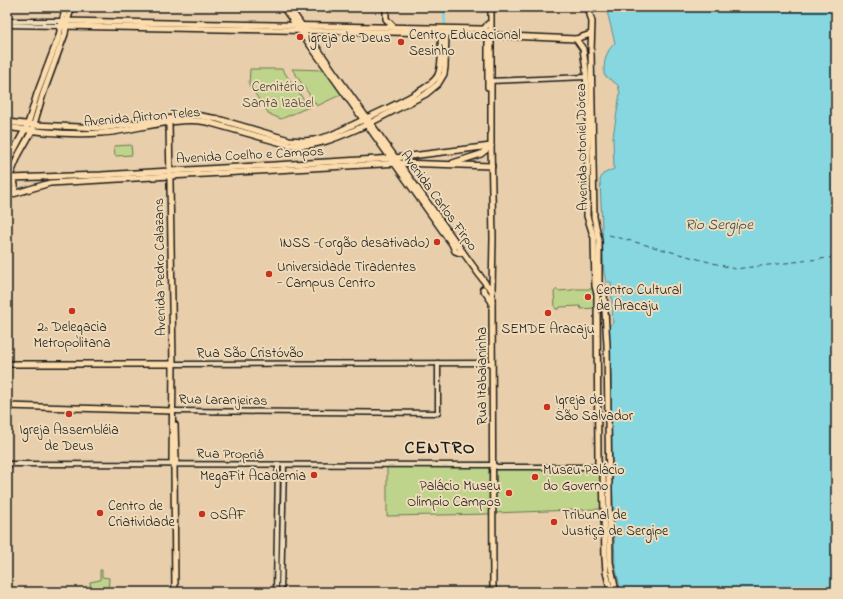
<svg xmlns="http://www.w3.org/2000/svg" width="843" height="599" font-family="'Indie Flower',sans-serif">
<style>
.green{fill:#bdd48a;stroke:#6c7853}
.water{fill:#87d7e1;stroke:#5c8c92}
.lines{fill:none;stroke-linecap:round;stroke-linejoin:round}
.canal{stroke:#87d7e1;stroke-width:3}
.ferry{stroke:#374b4d;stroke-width:1;stroke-dasharray:5 4;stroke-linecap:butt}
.minor-casing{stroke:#1c1c1c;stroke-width:7}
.major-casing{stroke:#1c1c1c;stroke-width:8}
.minor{stroke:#efdbb9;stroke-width:4}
.major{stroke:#fcdcac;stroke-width:5}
.poi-dot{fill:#c8321e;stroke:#efdbb9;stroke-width:1.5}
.labels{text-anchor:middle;stroke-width:4;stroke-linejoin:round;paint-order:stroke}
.poi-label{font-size:14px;fill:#1c1c1c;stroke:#efdbb9;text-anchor:start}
.park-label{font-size:14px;fill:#444a38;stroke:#efdbb9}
.street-label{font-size:14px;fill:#1c1c1c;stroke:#efdbb9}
.water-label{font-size:15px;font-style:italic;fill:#374b4d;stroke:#efdbb9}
.district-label{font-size:18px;font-weight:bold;letter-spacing:1px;fill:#1c1c1c;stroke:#efdbb9}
</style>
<rect width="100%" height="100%" fill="#e8ceaa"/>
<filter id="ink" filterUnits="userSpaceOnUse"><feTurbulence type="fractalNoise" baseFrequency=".025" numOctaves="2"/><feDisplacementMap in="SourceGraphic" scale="8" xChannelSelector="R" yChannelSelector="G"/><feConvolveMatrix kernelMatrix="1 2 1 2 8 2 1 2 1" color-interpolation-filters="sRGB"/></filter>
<g filter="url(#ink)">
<!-- green -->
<g class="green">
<polygon points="250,69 282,69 309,107 281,119 269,114 249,85"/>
<polygon points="292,69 324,70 342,94 317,106"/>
<polygon points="131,145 132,155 115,156 114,146"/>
<polygon points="557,289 558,291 572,290 574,289 595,289 595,308 581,309 580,306 560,307 559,309 556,309 555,307 554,292"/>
<polygon points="387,466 490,467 490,514 387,516"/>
<polygon points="494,469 595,469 600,473 601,509 494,513"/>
<polygon points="100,570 102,570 102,577 109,578 108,592 91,592 90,582 100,580"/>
</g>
<!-- water -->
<path class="water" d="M606,7h230v585h-215l-6,-27 -3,-90 -1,-98 -2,-51 4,-3 -2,-41h-5l-2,-9 -4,-93 3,-6 11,-5 -1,-32 7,-44 -2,-8 -14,-10c0,-13 1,-23 11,-32z"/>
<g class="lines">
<!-- canal -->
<g class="canal">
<polyline points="444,7 445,28"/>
<polyline points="357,127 380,114"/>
<polyline points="43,128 97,131"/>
<polyline points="21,146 26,135"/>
<polyline points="7,174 14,160"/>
<polyline points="279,592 281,467"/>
</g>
<!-- ferry -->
<polyline class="ferry" points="609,235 735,269 836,257"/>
<!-- minor casing -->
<g class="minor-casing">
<g id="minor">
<polyline points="7,21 62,21"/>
<polyline points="7,25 61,26"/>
<polyline points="489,81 586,77"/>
<polyline points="173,364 492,363"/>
<polyline points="173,411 438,413 438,363"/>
<polyline points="7,464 493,465 497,467 599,467 608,465"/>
<polyline points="276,592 278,465"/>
<polyline points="281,592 284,465"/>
</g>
</g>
<!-- major casing -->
<g class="major-casing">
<g id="major">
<polyline points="283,7 452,244 455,251 460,253 462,251"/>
<polyline points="289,7 331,68 465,255 486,284 492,290"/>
<polyline points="386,7 386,19 394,27"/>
<polyline points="491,7 491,146 493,238 492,290 493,592"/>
<polyline points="588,7 592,22 591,51 594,217 599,240 599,286 602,287 604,293 607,345 610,562 616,592"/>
<polyline points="62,21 480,29 484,29 488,24"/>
<polyline points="61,26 445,33 576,39 591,34"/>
<polyline points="488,31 488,87"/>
<polyline points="576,39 583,49 586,70 588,120 587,216 594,238 595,286 597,294 598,463 599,467 603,471 605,557 606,572 611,592"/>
<path d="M367,118c16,-8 64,-28 71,-43 5,-12 3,-29 3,-42"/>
<polyline points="7,122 34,125 102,128 195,115 218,119 289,140 304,141 314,140 329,136 363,120"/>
<polyline points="169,123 173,364 172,461 174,464"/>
<polyline points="370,123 426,94 438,84 444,74 445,67 446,33"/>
<path d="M7,127c30,5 63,8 94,6 35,-2 71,-17 106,-11l82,23c29,3 52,-9 77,-20"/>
<polyline points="7,163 28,124 37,94 59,36 62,21 66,7"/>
<polyline points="453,163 481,154 491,146"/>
<polyline points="9,178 19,154 32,131 43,94 65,34 67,21 72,7"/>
<polyline points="10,178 101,175 395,158 491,146"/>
<polyline points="13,194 50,183 170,176 399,163 492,166"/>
<path d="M7,198c8,-6 12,-13 3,-20"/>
<polyline points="483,289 492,302"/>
<polyline points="7,364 173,364"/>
<polyline points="7,406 173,411"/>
<polyline points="175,425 176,461 174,464 175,592"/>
</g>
</g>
<!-- minor -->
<use href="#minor" class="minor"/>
<!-- major -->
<use href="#major" class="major"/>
</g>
</g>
<!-- markers -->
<g class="poi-dot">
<circle cx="300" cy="37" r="4"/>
<circle cx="401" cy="42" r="4"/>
<circle cx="437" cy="242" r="4"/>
<circle cx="269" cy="274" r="4"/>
<circle cx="588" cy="297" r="4"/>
<circle cx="72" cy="311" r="4"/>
<circle cx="548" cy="313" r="4"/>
<circle cx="547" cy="407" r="4"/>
<circle cx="69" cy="414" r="4"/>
<circle cx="314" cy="475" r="4"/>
<circle cx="535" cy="477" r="4"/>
<circle cx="509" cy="493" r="4"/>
<circle cx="100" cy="513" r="4"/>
<circle cx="202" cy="514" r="4"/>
<circle cx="554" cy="522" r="4"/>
</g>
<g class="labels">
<!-- poi labels -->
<g class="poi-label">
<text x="409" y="39">Centro Educacional<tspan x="409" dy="16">Sesinho</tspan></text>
<text x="308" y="42">igreja de Deus</text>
<text x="429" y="247" text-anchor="end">INSS -(orgão desativado)</text>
<text x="277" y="271">Universidade Tiradentes<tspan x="277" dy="16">- Campus Centro</tspan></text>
<text x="596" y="294">Centro Cultural<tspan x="596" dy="16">de Aracaju</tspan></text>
<text x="72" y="331" text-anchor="middle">2ª Delegacia<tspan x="72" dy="16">Metropolitana</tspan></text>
<text x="548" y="333" text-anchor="middle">SEMDE Aracaju</text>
<text x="555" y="404">Igreja de<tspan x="555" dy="16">São Salvador</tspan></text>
<text x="69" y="434" text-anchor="middle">Igreja Assembléia<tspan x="69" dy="16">de Deus</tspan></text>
<text x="543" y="474">Museu Palácio<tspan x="543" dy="16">do Governo</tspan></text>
<text x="306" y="480" text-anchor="end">MegaFit Academia</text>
<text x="501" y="490" text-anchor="end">Palácio Museu<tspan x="501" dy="16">Olímpio Campos</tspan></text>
<text x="108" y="510">Centro de<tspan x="108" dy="16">Criatividade</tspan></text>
<text x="210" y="519">OSAF</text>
<text x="562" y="519">Tribunal de<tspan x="562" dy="16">Justiça de Sergipe</tspan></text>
</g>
<!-- park labels -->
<g class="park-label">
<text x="278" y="91">Cemitério<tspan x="278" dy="16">Santa Izabel</tspan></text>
</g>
<!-- street labels -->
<g class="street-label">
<text transform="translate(142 116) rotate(-5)" y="5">Avenida Airton Teles</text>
<text transform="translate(581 147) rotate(-91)" y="5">Avenida Otoniel Dórea</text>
<text transform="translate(250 154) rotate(-3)" y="5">Avenida Coelho e Campos</text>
<text transform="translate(440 200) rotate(54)" y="5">Avenida Carlos Firpo</text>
<text transform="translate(159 267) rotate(-91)" y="5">Avenida Pedro Calazans</text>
<text x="250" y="357">Rua São Cristóvão</text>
<text transform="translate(481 376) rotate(-90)" y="5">Rua Itabaianinha</text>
<text transform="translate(223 399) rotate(1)" y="5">Rua Laranjeiras</text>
<text transform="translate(230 453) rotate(1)" y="5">Rua Propriá</text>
</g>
<!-- water labels -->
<g class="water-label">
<text x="719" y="229">Rio Sergipe</text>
</g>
<!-- district labels -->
<g class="district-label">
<text x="440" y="453">CENTRO</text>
</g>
</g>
<!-- margin -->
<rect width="843" height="599" fill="none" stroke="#efdbb9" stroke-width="24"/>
<rect x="12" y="12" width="819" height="575" fill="none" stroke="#1c1c1c" stroke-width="1.5" filter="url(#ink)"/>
</svg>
